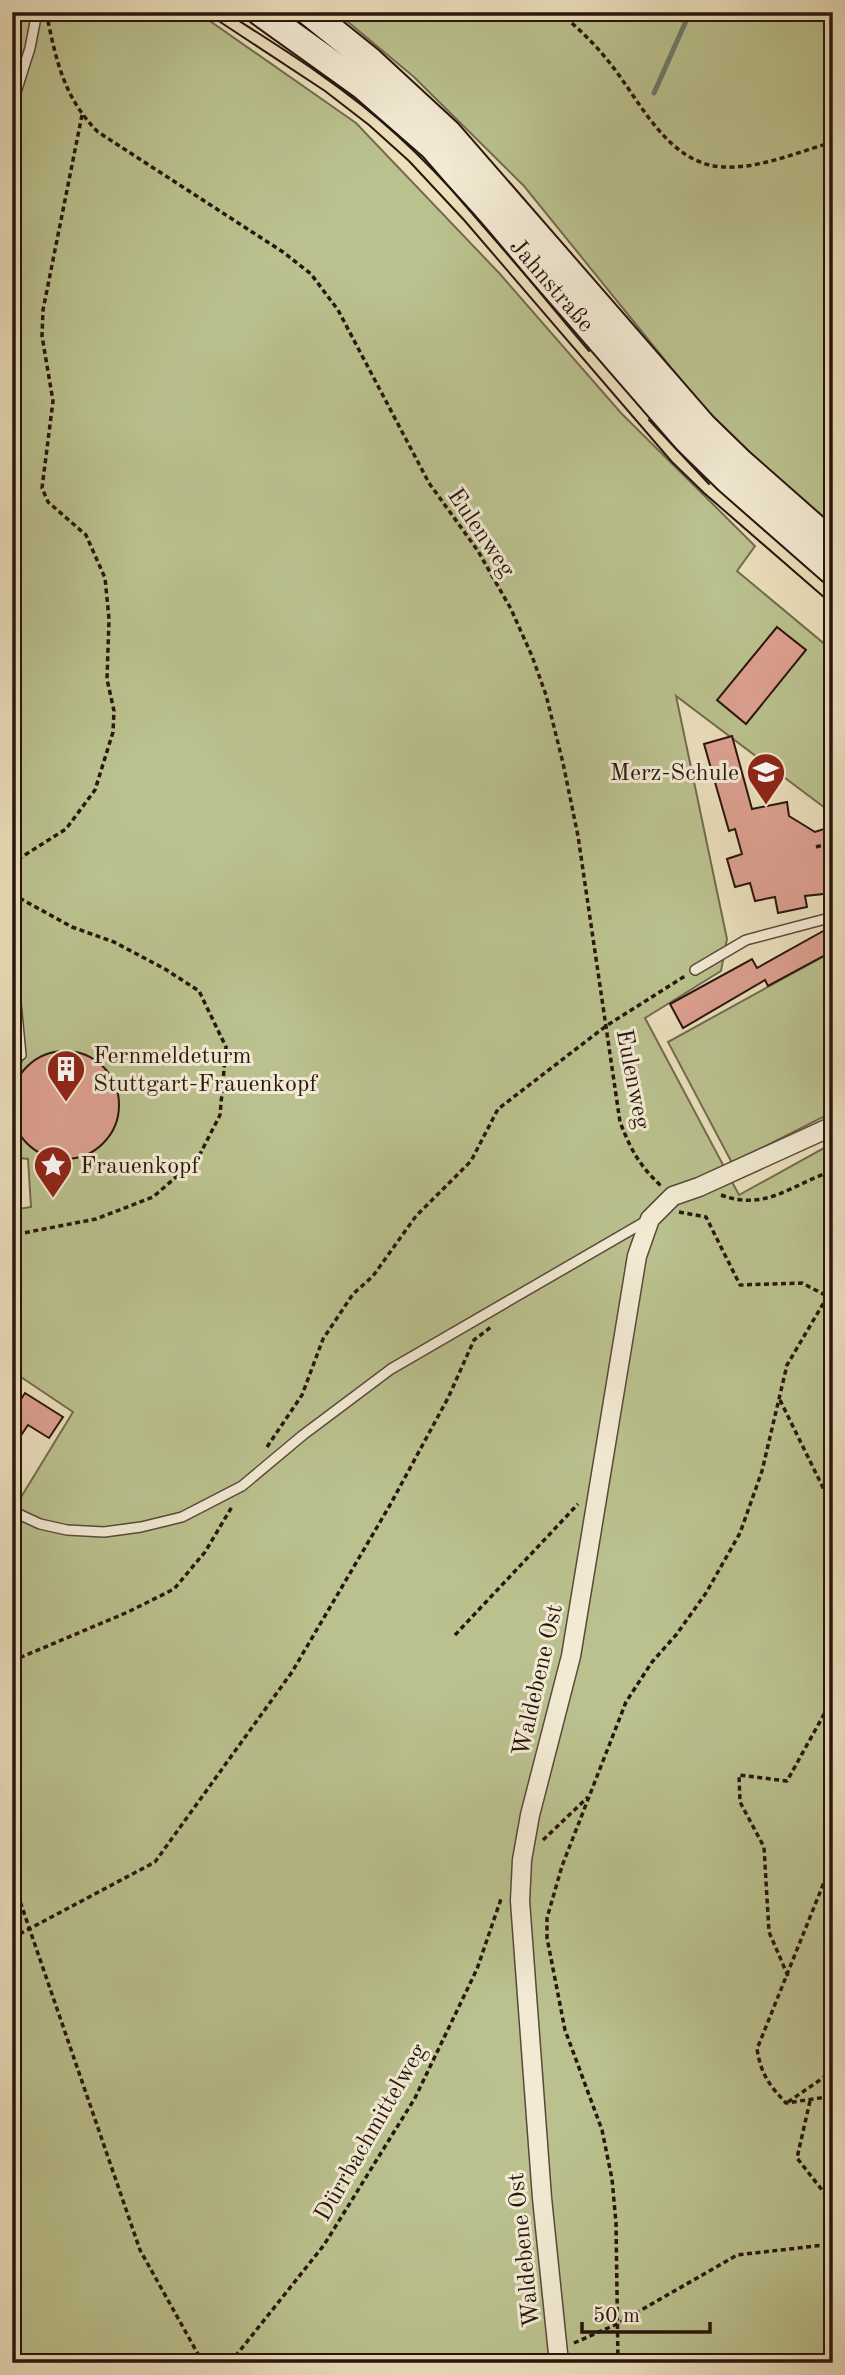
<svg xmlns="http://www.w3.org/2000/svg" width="845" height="2375" font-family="'Old Standard TT',serif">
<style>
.green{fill:#bac18e;stroke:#726b4e;stroke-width:2}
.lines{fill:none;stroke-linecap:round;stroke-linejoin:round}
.stream{stroke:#6c7a6d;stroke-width:5}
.building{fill:#dca090;stroke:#29150e;stroke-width:2}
.service-casing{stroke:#5a483a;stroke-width:12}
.minor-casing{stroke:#5a483a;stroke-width:21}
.secondary-casing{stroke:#29150e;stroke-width:30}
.path{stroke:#29150e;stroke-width:3.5;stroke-dasharray:5 3.5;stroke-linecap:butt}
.service{stroke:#f2ead3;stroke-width:9}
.minor{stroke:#f2ead3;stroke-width:18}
.secondary{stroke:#f2ead3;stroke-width:26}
.tram{stroke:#29150e;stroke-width:2}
.labels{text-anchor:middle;stroke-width:6;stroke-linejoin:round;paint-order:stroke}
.street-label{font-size:24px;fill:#29150e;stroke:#f2ead3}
.poi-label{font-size:24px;fill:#29150e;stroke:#f2ead3;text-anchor:start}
</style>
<rect width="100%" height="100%" fill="#ebdfbc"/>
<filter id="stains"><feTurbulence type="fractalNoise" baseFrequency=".00286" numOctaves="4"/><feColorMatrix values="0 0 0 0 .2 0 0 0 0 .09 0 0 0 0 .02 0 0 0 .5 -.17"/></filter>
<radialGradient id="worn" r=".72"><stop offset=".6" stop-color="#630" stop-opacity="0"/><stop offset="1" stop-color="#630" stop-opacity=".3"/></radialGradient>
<!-- green -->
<g class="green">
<polygon points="12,12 197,12 356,123 500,274 621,413 755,546 737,571 833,651 833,814 676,696 727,939 721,971 645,1018 739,1195 833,1143 833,2363 12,2363 12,1512 73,1412 12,1371 12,1210 31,1207 28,1159 12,1157 12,1078 25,1056 12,1055"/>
<polygon points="336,12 833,12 833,526 719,427 524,186 414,77"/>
<polygon points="824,956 833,971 833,1112 732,1163 668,1042"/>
</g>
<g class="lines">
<!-- stream -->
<polyline class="stream" points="654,93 690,12"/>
</g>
<!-- building -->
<g class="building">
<polygon points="777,627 806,650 746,724 717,700"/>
<polygon points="732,736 752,809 787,802 789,816 815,832 830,827 833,837 833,893 805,896 807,907 778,913 775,897 755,901 750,883 735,887 727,859 742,854 735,829 729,831 704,744"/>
<polygon points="825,930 833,944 833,951 768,986 765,980 683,1028 670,1004 752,959 757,968"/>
<circle cx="65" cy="1105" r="54"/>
<polygon points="25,1393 63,1417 49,1438 28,1425 12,1449 12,1413"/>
</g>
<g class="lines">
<!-- service casing -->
<g class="service-casing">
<g id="service">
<polyline points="12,105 30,48 37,12"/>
<polyline points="12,962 21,1055"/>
<polyline points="695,970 746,940 833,917"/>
<polyline points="12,1511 40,1524 67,1530 104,1532 141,1527 182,1517 242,1486 303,1435 391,1369 648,1220"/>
</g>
</g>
<!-- minor casing -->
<g class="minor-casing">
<polyline id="minor" points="559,2363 542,2198 520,1901 522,1860 530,1815 571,1656 637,1256 650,1219 673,1196 699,1187 833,1126"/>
</g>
<!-- secondary casing -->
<g class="secondary-casing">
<g id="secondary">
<path id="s1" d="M260,12l103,74 70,61 254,293 41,40 105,92"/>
<polyline points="309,12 370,61 448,133 703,426 740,462 833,544"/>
</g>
</g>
<!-- path -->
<g class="path">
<path d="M559,12c19,16 35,31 50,50 31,38 58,102 114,105 36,2 75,-15 110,-25"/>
<path d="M48,21c9,44 18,79 50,111l185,120 28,22 27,36 91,173 49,68 33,58 21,47 14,39 17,68 15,73 42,286c11,28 19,43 41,64"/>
<polyline points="816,847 833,842"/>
<polyline points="12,876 20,858 66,829 95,790 113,732 114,711 107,679 109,619 105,578 86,535 48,502 42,488 53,401 42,336 43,310 82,115"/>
<polyline points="12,894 72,927 114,942 165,969 199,991 226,1047 220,1115 198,1158 153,1197 96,1219 18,1234 12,1243"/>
<path d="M721,1195c46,17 70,-11 112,-24"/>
<polyline points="679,1212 706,1217 740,1285 802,1283 827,1296"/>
<polyline points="12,1265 18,1236"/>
<polyline points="780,1400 833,1508"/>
<polyline points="267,1447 302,1395 323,1339 353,1294 373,1276 416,1216 471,1161 498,1109 606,1026 685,976"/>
<polyline points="455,1635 578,1504"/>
<polyline points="12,1661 128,1612 174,1589 205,1552 233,1505"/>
<polyline points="543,1840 588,1797"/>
<path d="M833,1860l-76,189c4,25 12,36 29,54l47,-7"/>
<polyline points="12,1878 140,2250 203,2363"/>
<polyline points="12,1938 155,1862 292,1672 390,1505 448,1398 474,1340 491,1327"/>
<polyline points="788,1976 769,1932 764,1847 740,1802 739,1775 787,1781 833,1698"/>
<polyline points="810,2101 797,2158 833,2204"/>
<polyline points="788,2102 833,2071"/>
<polyline points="517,2223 527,2212"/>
<polyline points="574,2343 617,2324 737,2255 833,2244"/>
<polyline points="230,2363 324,2245 415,2098 477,1969 502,1896"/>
<polyline points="618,2363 616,2223 612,2179 602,2130 565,2030 547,1938 547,1918 562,1866 626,1702 652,1662 676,1635 706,1593 740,1533 762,1471 787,1365 833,1287"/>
</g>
<!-- service -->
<use href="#service" class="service"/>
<!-- minor -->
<use href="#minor" class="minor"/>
<!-- secondary -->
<use href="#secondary" class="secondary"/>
<!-- tram -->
<g class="tram">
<polyline points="205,12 325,91 369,125 409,161 464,220 672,462 704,493 833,605"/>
<path d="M225,12c60,38 121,76 173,124 71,65 129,143 191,215"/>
<polyline points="649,420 709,484"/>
</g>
</g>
<!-- icons -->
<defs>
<g id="school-pin" transform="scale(2.0125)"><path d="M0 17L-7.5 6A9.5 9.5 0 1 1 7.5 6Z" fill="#8f2418" stroke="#f2ead3"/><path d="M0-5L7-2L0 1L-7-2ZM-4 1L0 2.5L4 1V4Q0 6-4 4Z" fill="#fff"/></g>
<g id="building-pin" transform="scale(2.0125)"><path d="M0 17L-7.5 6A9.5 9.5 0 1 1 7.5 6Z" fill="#8f2418" stroke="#f2ead3"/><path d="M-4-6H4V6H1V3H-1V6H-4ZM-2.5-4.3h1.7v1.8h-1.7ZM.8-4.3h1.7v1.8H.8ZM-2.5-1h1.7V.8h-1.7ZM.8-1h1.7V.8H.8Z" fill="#fff"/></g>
<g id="sight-pin" transform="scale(2.0125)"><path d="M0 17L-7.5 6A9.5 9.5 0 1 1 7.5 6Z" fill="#8f2418" stroke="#f2ead3"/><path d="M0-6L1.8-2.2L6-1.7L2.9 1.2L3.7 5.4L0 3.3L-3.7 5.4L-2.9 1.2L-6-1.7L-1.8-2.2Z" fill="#fff"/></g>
</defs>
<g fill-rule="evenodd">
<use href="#school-pin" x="766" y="772"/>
<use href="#building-pin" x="66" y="1069"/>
<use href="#sight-pin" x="53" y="1165"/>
</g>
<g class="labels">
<!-- street labels -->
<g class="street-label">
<text dy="8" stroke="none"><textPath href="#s1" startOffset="402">Jahnstraße</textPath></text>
<text transform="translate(482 532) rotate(56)" y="8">Eulenweg</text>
<text transform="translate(634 1079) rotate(79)" y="8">Eulenweg</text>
<text transform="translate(537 1680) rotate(-77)" y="8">Waldebene Ost</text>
<text transform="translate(370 2132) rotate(-60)" y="8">Dürrbachmittelweg</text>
<text transform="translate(523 2250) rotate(-96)" y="8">Waldebene Ost</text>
</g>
<!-- poi labels -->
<g class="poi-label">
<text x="739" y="780" text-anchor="end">Merz-Schule</text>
<text x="93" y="1063">Fernmeldeturm<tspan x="93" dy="28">Stuttgart-Frauenkopf</tspan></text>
<text x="80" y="1173">Frauenkopf</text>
</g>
</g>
<!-- margin -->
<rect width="845" height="2375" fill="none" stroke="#ebdfbc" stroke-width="42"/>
<rect x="14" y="14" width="817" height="2347" fill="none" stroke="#29150e" stroke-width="3.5"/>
<rect x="21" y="21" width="803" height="2333" fill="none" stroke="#29150e" stroke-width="2"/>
<!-- scale -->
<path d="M582 2322v10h128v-10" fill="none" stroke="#29150e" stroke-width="3.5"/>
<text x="593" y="2322" font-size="21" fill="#29150e" stroke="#f2ead3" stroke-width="5" paint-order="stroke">50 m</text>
<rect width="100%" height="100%" filter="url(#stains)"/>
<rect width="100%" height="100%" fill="url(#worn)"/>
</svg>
